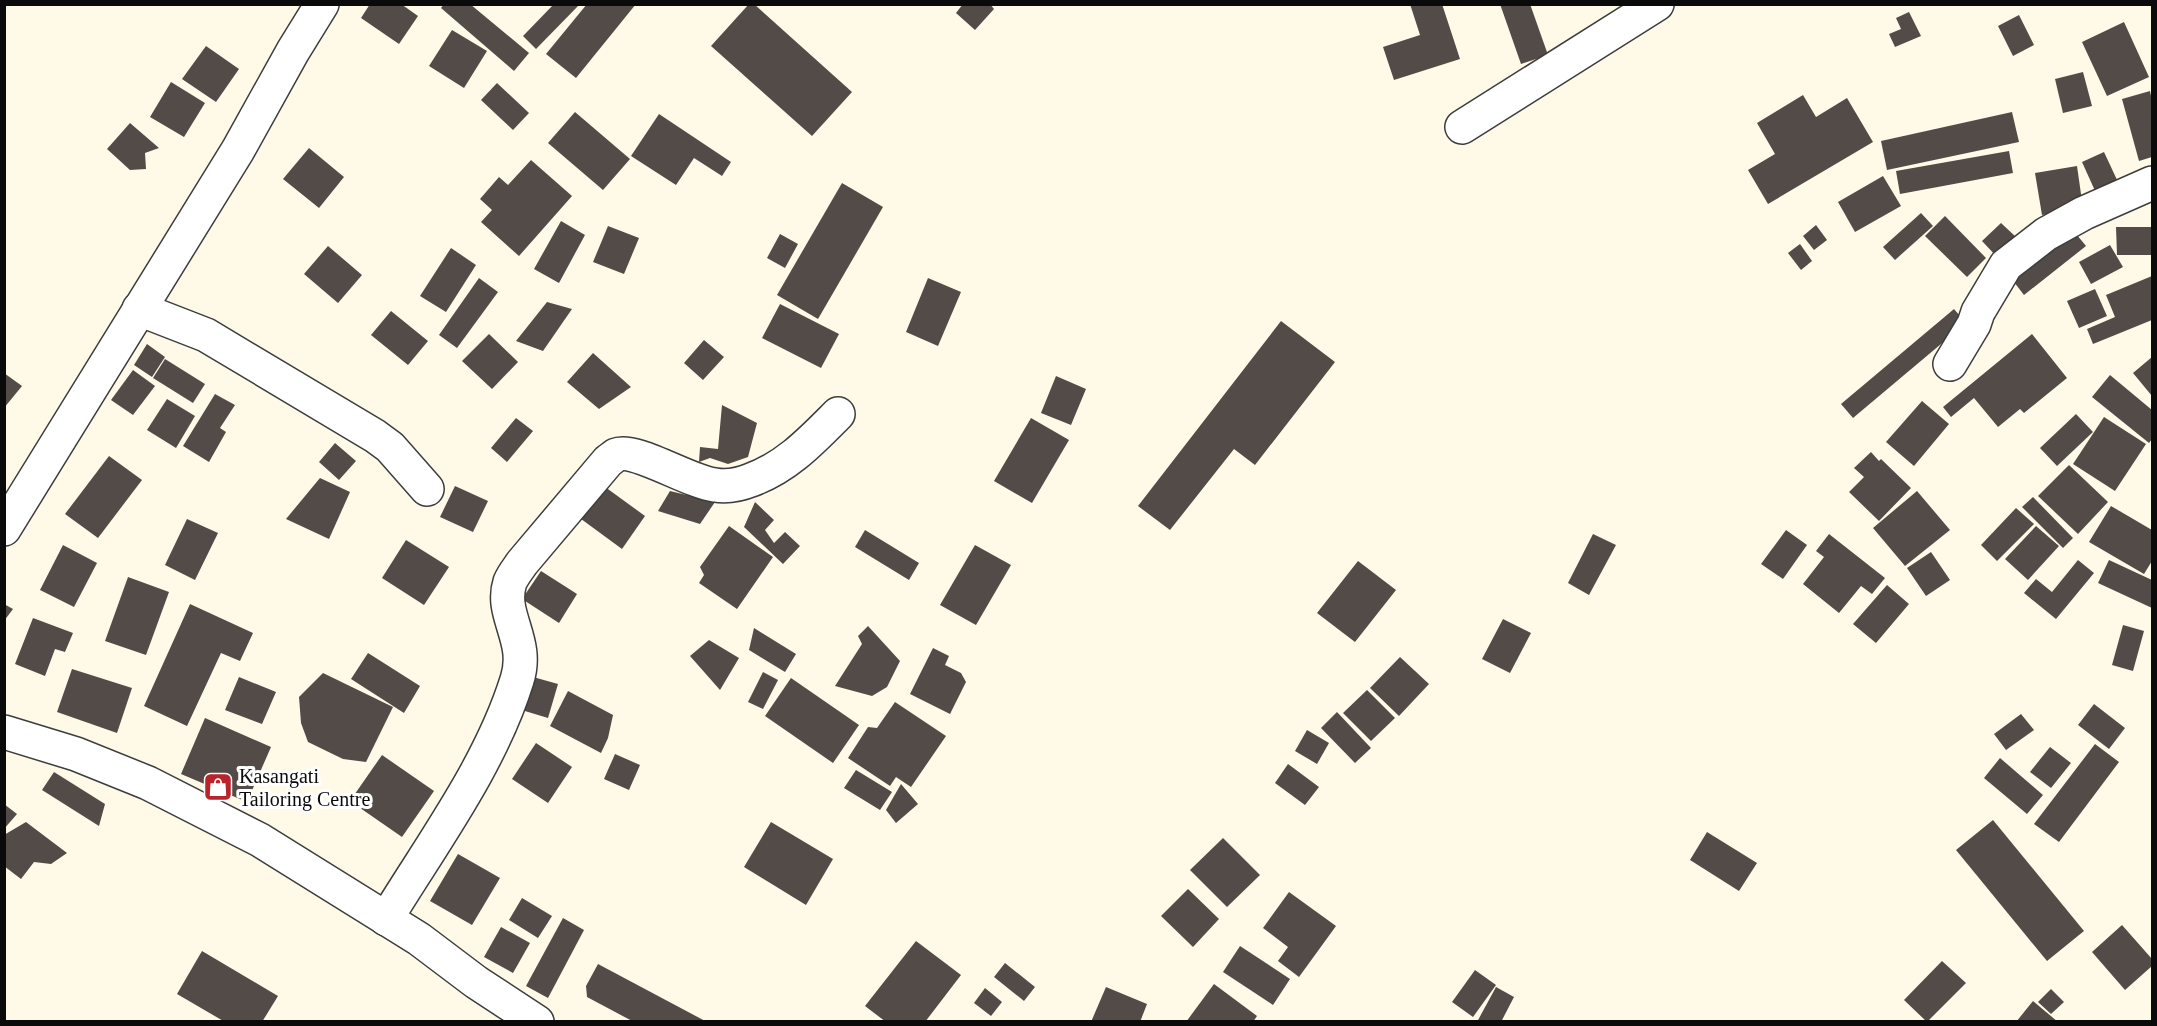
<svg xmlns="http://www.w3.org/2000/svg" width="2157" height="1026" font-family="'Times New Roman',serif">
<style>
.building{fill:#534b47}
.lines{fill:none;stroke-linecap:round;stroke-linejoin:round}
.minor-casing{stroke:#3d3d3d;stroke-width:36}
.minor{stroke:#fff;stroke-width:33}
.labels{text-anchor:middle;stroke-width:6;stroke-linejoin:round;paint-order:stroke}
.poi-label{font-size:20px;fill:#0a0a0a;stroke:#fff;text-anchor:start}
</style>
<rect width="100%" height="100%" fill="#fffae7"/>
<!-- building -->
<g class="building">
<polygon points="370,4 401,4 418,16 399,44 361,18"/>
<polygon points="444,4 470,4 529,53 514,71 441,8"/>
<polygon points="554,4 580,4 536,49 523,36"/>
<polygon points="587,4 636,4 576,78 546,54"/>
<polygon points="749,4 754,4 852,92 812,136 711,46"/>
<polygon points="963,4 990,4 994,9 975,30 956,13"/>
<polygon points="1410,4 1442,4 1460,59 1394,80 1383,47 1420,35"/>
<polygon points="1500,4 1530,4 1548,55 1521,64"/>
<polygon points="1909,12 1921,36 1895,47 1889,34 1901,29 1896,18"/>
<polygon points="2019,15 2034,45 2013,56 1998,26"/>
<polygon points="2124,22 2149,77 2107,96 2082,42"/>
<polygon points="452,30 487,51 464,88 429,66"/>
<polygon points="206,46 239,69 216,102 182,79"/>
<polygon points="2083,72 2092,106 2063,113 2055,79"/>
<polygon points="171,82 205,103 184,137 150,117"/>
<polygon points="497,83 529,113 513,130 481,100"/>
<polygon points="2150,91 2152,101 2152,157 2139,161 2122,99"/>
<polygon points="1803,95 1816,117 1847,98 1873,142 1768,204 1748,170 1775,154 1757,123"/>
<polygon points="575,112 630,159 603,190 548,143"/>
<polygon points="2012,112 2019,142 1887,170 1881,141"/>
<polygon points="659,114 731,162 722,176 694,158 676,185 631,156"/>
<polygon points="130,123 159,148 145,153 146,169 130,170 107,149"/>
<polygon points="309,148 344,177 319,208 283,179"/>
<polygon points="2009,151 2013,173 1900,194 1896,171"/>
<polygon points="2104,152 2118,182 2096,193 2082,162"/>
<polygon points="531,160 572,196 519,256 481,222 492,210 480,199 499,177 508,185"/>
<polygon points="2077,166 2083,208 2042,215 2035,173"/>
<polygon points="1883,176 1901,206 1855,232 1838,202"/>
<polygon points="842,183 883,207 818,319 777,295"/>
<polygon points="1921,213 1933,226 1895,260 1883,247"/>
<polygon points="1945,216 1986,258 1967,277 1925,236"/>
<polygon points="561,221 585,235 559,283 534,269"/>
<polygon points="2001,223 2016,237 1997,257 1982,241"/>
<polygon points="2068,224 2086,246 2024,295 2007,273"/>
<polygon points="1816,225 1827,240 1814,250 1803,236"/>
<polygon points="608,226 639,238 624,274 593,262"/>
<polygon points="2116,227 2152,227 2152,255 2117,255"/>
<polygon points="780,234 798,244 785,268 767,258"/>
<polygon points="1800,244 1812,261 1801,270 1788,253"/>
<polygon points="2110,245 2123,267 2091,284 2079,262"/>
<polygon points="328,246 362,275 338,303 304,274"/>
<polygon points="451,248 476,265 446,312 420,296"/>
<polygon points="2152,276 2152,320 2093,344 2087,329 2115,317 2106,295"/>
<polygon points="479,278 498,292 457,348 439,335"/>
<polygon points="928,278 961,292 938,346 906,332"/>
<polygon points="2095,289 2107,316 2079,328 2067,301"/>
<polygon points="547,302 572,309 543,351 516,341"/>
<polygon points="780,304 839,334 821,368 762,338"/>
<polygon points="1954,309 1966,323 1853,418 1841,404"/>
<polygon points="391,311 428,341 408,365 371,335"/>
<polygon points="1281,321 1335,362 1255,465 1234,449 1170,530 1138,506"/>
<polygon points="489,334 518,362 492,389 462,361"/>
<polygon points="2032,334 2067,378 2024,413 2020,409 1998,427 1974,398 1951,417 1943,407"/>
<polygon points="704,340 724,357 703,380 684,363"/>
<polygon points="147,344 165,357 152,377 134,365"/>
<polygon points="593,353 631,387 599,409 567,382"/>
<polygon points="2152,357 2152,396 2133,373"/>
<polygon points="165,359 205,384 193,403 153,378"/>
<polygon points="133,370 155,386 133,415 111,400"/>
<polygon points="4,373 22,386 4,408"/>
<polygon points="2110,375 2152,410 2152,439 2149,443 2092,397"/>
<polygon points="1056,376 1086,389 1071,425 1041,413"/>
<polygon points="215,394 235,405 220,428 226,432 209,462 183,446"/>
<polygon points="167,399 195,416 176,448 147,430"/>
<polygon points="1922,401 1949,424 1914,466 1886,442"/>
<polygon points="722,405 757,423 748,457 728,464 710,458 699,462 700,447 718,449"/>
<polygon points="2076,414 2093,432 2057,466 2040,448"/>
<polygon points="2104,417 2146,444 2115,491 2073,464"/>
<polygon points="516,418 533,431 507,462 491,448"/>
<polygon points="1031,418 1069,440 1032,503 994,481"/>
<polygon points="335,443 356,461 339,480 319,462"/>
<polygon points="1871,452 1879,461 1881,459 1911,488 1879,521 1849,492 1864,477 1854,468"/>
<polygon points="109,456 142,480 98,538 65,514"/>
<polygon points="2069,465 2108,502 2078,534 2038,496"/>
<polygon points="320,478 350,492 329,539 286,519"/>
<polygon points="601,484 645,516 622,549 577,516"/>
<polygon points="455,486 488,501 473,532 440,517"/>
<polygon points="670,491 715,502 700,524 658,511"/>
<polygon points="1917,491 1950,530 1905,566 1873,528"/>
<polygon points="2033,497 2073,538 2063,548 2022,507"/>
<polygon points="755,502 774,520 765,530 774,543 785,532 800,546 783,564 744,527"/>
<polygon points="2111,506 2152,530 2152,561 2144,574 2089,542"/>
<polygon points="2016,508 2034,524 1997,561 1981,545"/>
<polygon points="187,519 218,533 195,580 165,565"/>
<polygon points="729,526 773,557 737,609 699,583 704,575 700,567"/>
<polygon points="2036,526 2059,546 2028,580 2005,559"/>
<polygon points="865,530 919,563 909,580 855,547"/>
<polygon points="1786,530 1807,545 1783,579 1761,564"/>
<polygon points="1593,534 1616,545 1589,595 1568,583"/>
<polygon points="1829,534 1885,578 1872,594 1861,586 1839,613 1803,584 1824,557 1816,551"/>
<polygon points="406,540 449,567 424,605 382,578"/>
<polygon points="63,545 97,563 74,607 40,590"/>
<polygon points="975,545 1011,565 976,625 940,605"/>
<polygon points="1931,552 1950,580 1926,596 1907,568"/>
<polygon points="2078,560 2094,573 2056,619 2024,593 2036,579 2052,592"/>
<polygon points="2109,560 2152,580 2152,608 2098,583"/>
<polygon points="1358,561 1396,590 1355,642 1317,613"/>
<polygon points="541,571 577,594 559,623 522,599"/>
<polygon points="128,577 169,592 146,655 105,641"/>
<polygon points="1887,585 1909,604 1876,643 1853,624"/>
<polygon points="4,604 13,609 4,621"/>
<polygon points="190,604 253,633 240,661 221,653 187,726 144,706"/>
<polygon points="33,618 73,633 65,652 55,649 45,676 15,664"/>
<polygon points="1503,619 1531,633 1510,673 1482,659"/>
<polygon points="2123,625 2144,631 2133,671 2112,665"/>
<polygon points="868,626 900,661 887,687 872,696 835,686 862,644 858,636"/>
<polygon points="754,628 796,654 785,672 749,650"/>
<polygon points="709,640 739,658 720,690 690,656"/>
<polygon points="933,648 949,656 945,665 961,673 966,682 950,714 910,694"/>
<polygon points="368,653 420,686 404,713 351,679"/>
<polygon points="1400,657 1429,684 1399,716 1370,688"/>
<polygon points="72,669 132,688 117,733 57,712"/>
<polygon points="763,672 778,680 763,709 748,702"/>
<polygon points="323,673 393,707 366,762 343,759 308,742 301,723 299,697"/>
<polygon points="526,675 558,684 548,718 515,708"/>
<polygon points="239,677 276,692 262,724 225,710"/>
<polygon points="791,678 859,725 833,763 765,716"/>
<polygon points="1367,690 1395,718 1371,741 1343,713"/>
<polygon points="568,691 613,715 608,738 601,753 550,726"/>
<polygon points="895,702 946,736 911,787 896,777 890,786 848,758 868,727 877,728"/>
<polygon points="2094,704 2125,728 2109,749 2078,725"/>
<polygon points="1337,712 1371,748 1355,763 1321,728"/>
<polygon points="2021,714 2034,730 2006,750 1994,734"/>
<polygon points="205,718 271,747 247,802 181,774"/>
<polygon points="1307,730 1329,743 1317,764 1295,751"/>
<polygon points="536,743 572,767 548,803 512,779"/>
<polygon points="2095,744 2119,762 2059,842 2034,824"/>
<polygon points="2050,747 2071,763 2051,788 2030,772"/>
<polygon points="615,754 640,765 629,790 604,779"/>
<polygon points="382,755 434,791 402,837 350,801"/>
<polygon points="2000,758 2043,795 2027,814 1984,778"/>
<polygon points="1288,764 1319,787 1305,805 1275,783"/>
<polygon points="856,770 892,792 880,810 844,788"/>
<polygon points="54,772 105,804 99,826 42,790"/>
<polygon points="901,784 918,804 896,823 886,810"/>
<polygon points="4,804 17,814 4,829"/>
<polygon points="1993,820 2084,931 2047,961 1956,850"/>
<polygon points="26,822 67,853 51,864 34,862 21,879 4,866 4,835"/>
<polygon points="771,822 833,859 806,905 744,867"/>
<polygon points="1707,832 1757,863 1739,891 1690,860"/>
<polygon points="1223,838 1260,875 1227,907 1190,870"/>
<polygon points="458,854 500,878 472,925 430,901"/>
<polygon points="1188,889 1219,919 1193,947 1161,916"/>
<polygon points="1289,892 1336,926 1299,977 1278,961 1288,947 1263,928"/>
<polygon points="522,898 552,916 538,938 509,920"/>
<polygon points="563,918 584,930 548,998 526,986"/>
<polygon points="2122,925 2152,959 2152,966 2125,990 2092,952"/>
<polygon points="501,927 530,943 513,973 484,957"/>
<polygon points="916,941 961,975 925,1022 886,1022 865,1006"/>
<polygon points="1240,946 1290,979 1273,1005 1223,972"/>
<polygon points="202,951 278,996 262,1022 225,1022 177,994"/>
<polygon points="1942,961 1966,983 1927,1022 1904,1000"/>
<polygon points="1005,963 1035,987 1024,1001 994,977"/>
<polygon points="598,964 707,1022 634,1022 587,997 586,986"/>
<polygon points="1475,970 1496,985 1473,1017 1452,1002"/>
<polygon points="1214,984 1257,1016 1253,1022 1186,1022"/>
<polygon points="1106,987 1147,1004 1140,1022 1091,1022"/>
<polygon points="1496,987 1514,997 1501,1022 1477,1022"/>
<polygon points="985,988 1002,1002 991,1016 974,1003"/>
<polygon points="2051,989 2064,1002 2051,1014 2038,1002"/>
<polygon points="2033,1001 2058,1022 2016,1022"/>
</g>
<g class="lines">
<!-- minor casing -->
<g class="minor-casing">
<g id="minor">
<polyline points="1462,127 1657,4"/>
<polyline points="139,309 206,335 375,436 390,447 427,489"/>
<polyline points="1950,364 1974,324 1978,312 2006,265 2046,234 2084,213 2152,183"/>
<polyline points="4,529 238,150 293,51 322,4"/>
<polyline points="4,732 76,754 148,783 260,840 419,939 476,982 537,1022"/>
<path d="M386,919c47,-77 104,-153 131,-239 13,-40 -18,-65 -7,-98 3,-7 8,-13 12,-19l86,-102c3,-2 5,-4 8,-6 19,-8 73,27 99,30 12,2 26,-1 36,-5 36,-13 61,-40 87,-66"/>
</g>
</g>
<!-- minor -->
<use href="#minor" class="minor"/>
</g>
<!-- icons -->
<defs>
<g id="shop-square" transform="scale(1.5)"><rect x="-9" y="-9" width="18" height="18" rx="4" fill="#b9232b" stroke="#fff"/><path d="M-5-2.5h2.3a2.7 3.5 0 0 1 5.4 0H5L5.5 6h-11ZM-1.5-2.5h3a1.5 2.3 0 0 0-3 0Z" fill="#fff"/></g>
</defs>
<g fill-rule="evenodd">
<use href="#shop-square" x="218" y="787"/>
</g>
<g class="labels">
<!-- poi labels -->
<g class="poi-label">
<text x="239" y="783">Kasangati<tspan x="239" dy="23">Tailoring Centre</tspan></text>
</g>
</g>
<!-- border -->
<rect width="2157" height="1026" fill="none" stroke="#0a0a0a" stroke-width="12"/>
</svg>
